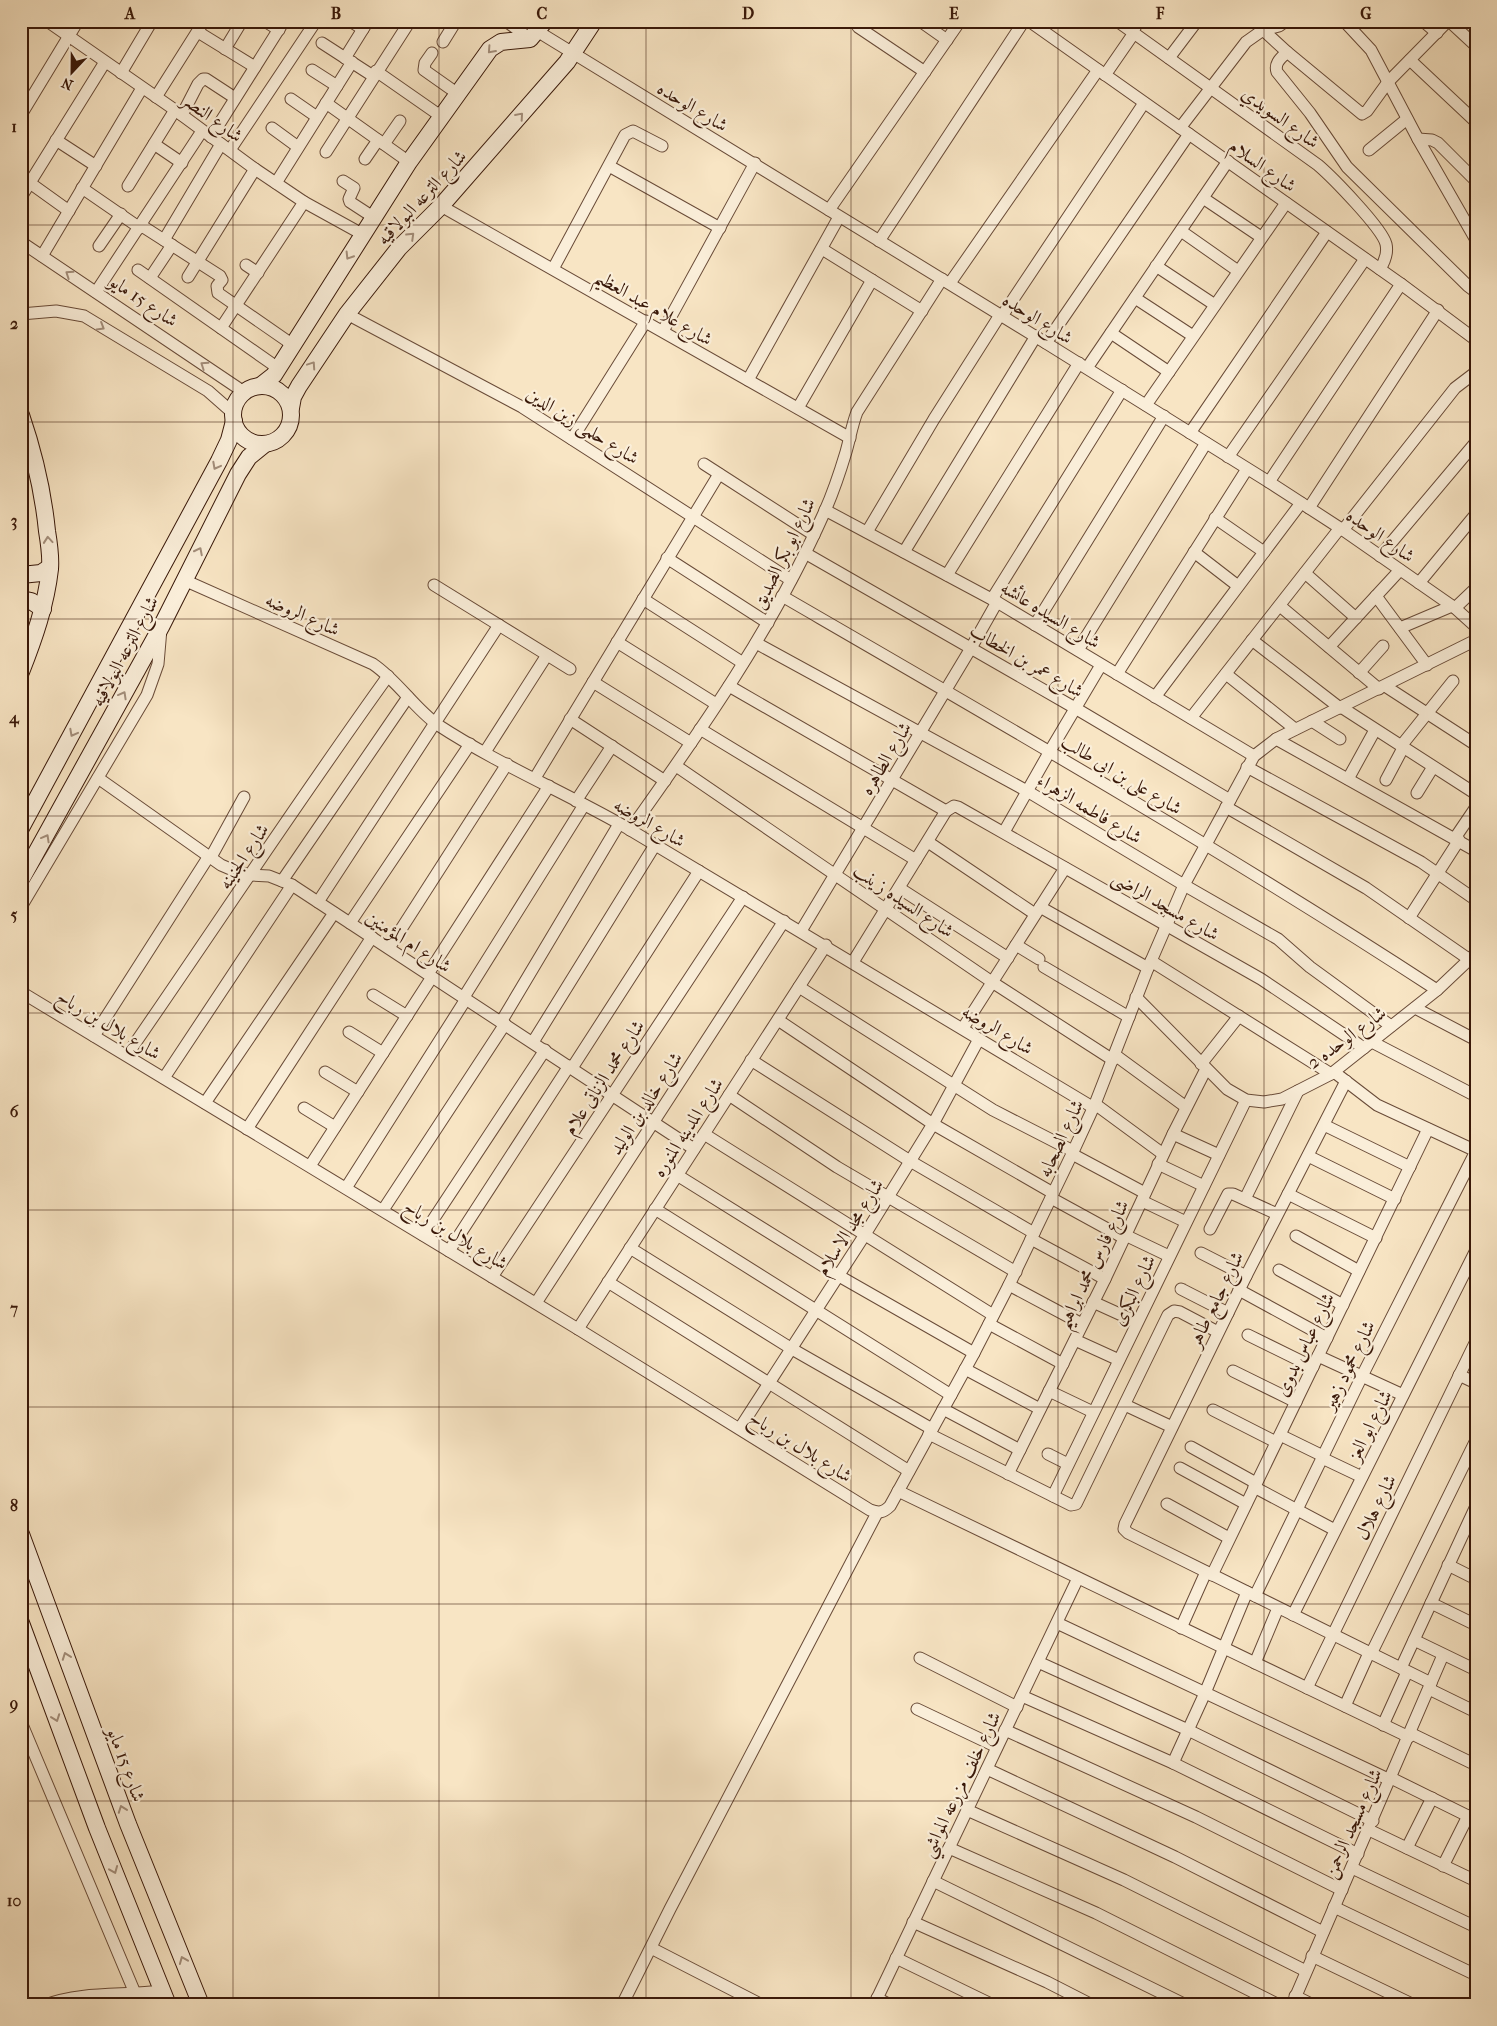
<svg xmlns="http://www.w3.org/2000/svg" width="1497" height="2026" font-family="'IM FELL French Canon',Amiri,serif">
<style>
.lines{fill:none;stroke-linecap:round;stroke-linejoin:round}
.street-casing{stroke:#694b38;stroke-width:13}
.secondary-casing{stroke:#391809;stroke-width:18}
.street{stroke:#faeed9;stroke-width:11}
.secondary{stroke:#faeed9;stroke-width:16}
.oneway{stroke:#a38e7b}
.grid{fill:none;stroke:#391809;stroke-width:1;stroke-opacity:0.55}
.labels{text-anchor:middle;stroke-width:4.5;stroke-linejoin:round;paint-order:stroke}
.street-label{font-size:19px;fill:#391809;stroke:#faeed9}
.neatline{fill:none;stroke:#391809;stroke-width:2}
.grid-label{font-size:16px;text-anchor:middle;font-weight:bold;fill:#391809}
</style>
<rect width="100%" height="100%" fill="#f8e5c4"/>
<filter id="stains"><feTurbulence type="fractalNoise" baseFrequency=".004" numOctaves="4"/><feColorMatrix values="0 0 0 0 .2 0 0 0 0 .09 0 0 0 0 .02 0 0 0 .5 -.17"/></filter>
<radialGradient id="worn" r=".72"><stop offset=".6" stop-color="#630" stop-opacity="0"/><stop offset="1" stop-color="#630" stop-opacity=".3"/></radialGradient>
<g class="lines">
<!-- street casing -->
<g class="street-casing">
<g id="street">
<polyline points="47,21 175,110 255,169 304,202 362,234"/>
<polyline points="265,21 279,30"/>
<polyline points="350,21 363,29"/>
<polyline points="506,21 530,39"/>
<polyline points="857,21 858,27 925,72"/>
<polyline points="920,21 947,40"/>
<polyline points="1029,21 1401,284 1476,340"/>
<path d="M1117,21l201,144c14,12 64,63 68,79 2,9 -1,17 -6,25"/>
<polyline points="1344,21 1371,50 1418,139 1476,240"/>
<polyline points="1423,21 1437,33"/>
<polyline points="1449,21 1476,46"/>
<polyline points="21,29 26,21"/>
<polyline points="1263,30 1287,52 1362,114 1367,111 1388,82 1448,21"/>
<polyline points="537,31 1046,343 1269,482 1343,530 1455,608 1476,627"/>
<polyline points="198,32 255,67"/>
<polyline points="1132,32 1139,21"/>
<polyline points="443,42 456,21"/>
<polyline points="322,43 373,76"/>
<polyline points="225,49 242,21"/>
<path d="M1287,52c-6,6 -13,11 -10,20l33,41 37,54 121,119 8,6"/>
<polyline points="432,53 425,63 424,70 458,94"/>
<polyline points="345,58 368,21"/>
<polyline points="1169,58 1197,21"/>
<polyline points="1410,60 1476,122"/>
<polyline points="312,70 337,86"/>
<polyline points="376,71 442,117"/>
<polyline points="121,73 152,21"/>
<polyline points="1105,75 1134,33"/>
<polyline points="156,97 204,21"/>
<polyline points="291,99 317,117"/>
<polyline points="326,103 409,162"/>
<polyline points="21,115 78,21"/>
<polyline points="182,115 198,84 203,79 206,79 235,98"/>
<polyline points="272,128 298,147"/>
<polyline points="1180,128 1246,42 1263,30 1279,26 1286,21"/>
<polyline points="211,137 284,21"/>
<polyline points="1418,139 1432,140 1438,143 1476,181"/>
<polyline points="56,140 96,166"/>
<polyline points="154,144 182,163"/>
<polyline points="384,144 400,121"/>
<polyline points="230,150 316,21"/>
<polyline points="1369,150 1407,119"/>
<polyline points="326,152 410,21"/>
<polyline points="365,159 378,140"/>
<polyline points="609,166 720,228"/>
<polyline points="343,181 354,188 349,199 350,202 373,217"/>
<polyline points="30,183 69,211"/>
<polyline points="276,183 352,62"/>
<polyline points="128,186 175,110"/>
<polyline points="82,188 140,228"/>
<polyline points="21,197 105,62"/>
<polyline points="1203,198 1261,237"/>
<polyline points="441,206 850,438"/>
<polyline points="829,210 960,21"/>
<polyline points="142,226 220,276 222,280 217,286 218,293 293,345"/>
<polyline points="1181,231 1238,271"/>
<polyline points="164,240 221,144"/>
<polyline points="879,241 1024,21"/>
<polyline points="21,242 244,392"/>
<polyline points="99,246 121,214"/>
<polyline points="822,249 922,311"/>
<polyline points="42,256 142,88"/>
<polyline points="246,265 258,273"/>
<polyline points="1156,266 1215,305"/>
<polyline points="553,269 625,135 633,131 662,146"/>
<polyline points="138,270 278,368"/>
<polyline points="188,277 255,169"/>
<polyline points="150,278 172,245"/>
<polyline points="950,283 1098,70"/>
<polyline points="96,292 202,131"/>
<polyline points="1135,298 1193,336"/>
<polyline points="21,314 56,311 84,316 208,391 233,413"/>
<polyline points="347,314 522,407 791,580"/>
<polyline points="1002,316 1144,103"/>
<polyline points="221,328 304,202"/>
<polyline points="663,331 755,163"/>
<polyline points="1111,333 1169,372"/>
<polyline points="1046,343 1189,134"/>
<polyline points="1087,368 1228,161"/>
<polyline points="748,380 839,217"/>
<polyline points="1146,405 1286,203"/>
<polyline points="798,408 872,280"/>
<polyline points="1190,433 1327,232"/>
<polyline points="572,439 646,321"/>
<polyline points="1228,457 1365,259"/>
<polyline points="704,464 814,535"/>
<polyline points="1269,482 1401,284"/>
<polyline points="1309,508 1438,310"/>
<polyline points="825,510 997,602 1254,756"/>
<polyline points="1215,518 1264,552"/>
<polyline points="1343,530 1455,388 1476,372"/>
<polyline points="867,532 934,419 1000,315"/>
<polyline points="904,552 1036,336"/>
<polyline points="1194,552 1238,586"/>
<polyline points="805,553 1075,708 1230,800"/>
<polyline points="1380,556 1476,442"/>
<polyline points="667,558 768,623"/>
<polyline points="1305,573 1356,618"/>
<polyline points="947,575 1079,363"/>
<path d="M184,580l189,84c25,17 41,44 65,61 58,38 124,66 184,100 158,93 315,188 472,283"/>
<polyline points="1419,583 1476,514"/>
<polyline points="434,585 570,669"/>
<path d="M782,596c221,128 442,255 655,394"/>
<polyline points="1376,596 1427,665"/>
<polyline points="643,599 743,663"/>
<polyline points="992,599 1122,390"/>
<polyline points="1280,606 1379,689"/>
<polyline points="1455,608 1476,588"/>
<polyline points="1035,625 1164,416"/>
<polyline points="1400,628 1452,606"/>
<polyline points="1252,640 1340,708"/>
<polyline points="617,642 716,704"/>
<polyline points="756,643 1027,791 1184,885 1278,939 1310,967 1391,1026"/>
<polyline points="1329,647 1400,570"/>
<polyline points="1078,650 1206,443"/>
<polyline points="1359,673 1383,646"/>
<polyline points="1117,674 1247,469"/>
<polyline points="1226,674 1295,729"/>
<polyline points="593,682 691,743"/>
<polyline points="729,686 946,811"/>
<polyline points="1385,686 1476,745"/>
<polyline points="1155,697 1301,503"/>
<polyline points="1341,707 1476,794"/>
<polyline points="1191,718 1340,528"/>
<polyline points="570,719 665,781"/>
<polyline points="1312,721 1340,739"/>
<polyline points="700,729 916,860"/>
<polyline points="1276,739 1476,851"/>
<polyline points="1401,746 1453,681"/>
<polyline points="485,752 547,655"/>
<polyline points="676,766 992,982 1113,1060"/>
<polyline points="1247,767 1421,862 1476,900"/>
<polyline points="98,778 221,865 235,871 251,875 269,876 292,885 694,1149"/>
<polyline points="535,778 719,474"/>
<polyline points="1348,779 1375,730"/>
<polyline points="1386,780 1403,748"/>
<polyline points="1417,793 1433,767"/>
<polyline points="576,801 612,746"/>
<polyline points="1226,807 1366,888 1470,960"/>
<path d="M630,830c72,-101 144,-204 194,-317 9,-20 16,-41 22,-61 4,-14 6,-27 11,-40l85,-133"/>
<polyline points="1004,832 1050,751 1101,665"/>
<polyline points="1455,838 1476,807"/>
<polyline points="928,842 1035,914"/>
<polyline points="211,857 244,797"/>
<polyline points="282,881 408,697"/>
<polyline points="899,888 1008,958"/>
<polyline points="318,902 499,625"/>
<polyline points="21,907 147,695 158,664 161,629"/>
<polyline points="1040,907 1148,968"/>
<polyline points="1409,918 1459,840"/>
<polyline points="350,923 470,744"/>
<polyline points="801,931 971,648 997,602"/>
<polyline points="1016,945 1039,959"/>
<polyline points="389,948 507,764"/>
<polyline points="1151,961 1331,1074"/>
<polyline points="853,962 946,811 954,806 958,807 1261,979 1364,1048"/>
<polyline points="1044,967 1129,1017"/>
<polyline points="428,974 549,786"/>
<polyline points="799,987 993,1110 1073,1151"/>
<path d="M21,992l557,337 292,181c9,3 13,3 20,-4l84,-153 35,-68 63,-131 23,-50 53,-136 36,-83 70,-129 22,-17 200,-99"/>
<polyline points="373,995 407,1016"/>
<polyline points="464,997 584,805"/>
<polyline points="1136,997 1227,1089 1246,1100 1264,1102 1282,1099 1331,1074 1437,990 1476,953"/>
<polyline points="1415,1008 1476,1040"/>
<polyline points="778,1020 933,1124 1053,1193"/>
<polyline points="501,1022 619,824"/>
<polyline points="963,1028 1065,868"/>
<polyline points="349,1032 383,1053"/>
<polyline points="94,1036 209,856"/>
<polyline points="533,1042 655,845"/>
<polyline points="1372,1042 1476,1096"/>
<path d="M127,1055c87,-126 171,-254 261,-379"/>
<polyline points="1115,1055 1186,1107"/>
<polyline points="751,1060 910,1161 1034,1233"/>
<polyline points="1201,1064 1239,1016"/>
<polyline points="572,1068 699,871"/>
<polyline points="325,1072 358,1092"/>
<polyline points="164,1078 292,885"/>
<polyline points="1346,1081 1246,1276 1125,1524 1124,1529 1128,1533 1431,1683"/>
<polyline points="729,1095 837,1167 1016,1272"/>
<polyline points="205,1103 334,913"/>
<polyline points="1095,1104 1163,1154"/>
<polyline points="304,1108 335,1127"/>
<polyline points="1324,1125 1410,1167"/>
<polyline points="247,1129 372,937"/>
<polyline points="704,1134 993,1315"/>
<polyline points="1173,1134 1219,1155"/>
<polyline points="1072,1154 1145,1193"/>
<polyline points="1308,1156 1395,1199"/>
<polyline points="1158,1164 1204,1186"/>
<polyline points="310,1166 432,977"/>
<polyline points="677,1175 839,1276 974,1353"/>
<polyline points="346,1188 466,999"/>
<polyline points="1288,1194 1376,1238"/>
<polyline points="1051,1198 1124,1238"/>
<polyline points="1245,1199 1298,1091"/>
<polyline points="1142,1201 1186,1222"/>
<polyline points="655,1209 951,1395"/>
<polyline points="383,1210 505,1024"/>
<polyline points="1210,1229 1228,1194 1233,1194 1277,1214"/>
<polyline points="423,1235 545,1050"/>
<polyline points="1125,1235 1169,1256"/>
<polyline points="1296,1236 1359,1271"/>
<polyline points="1031,1239 1105,1279"/>
<polyline points="630,1248 792,1349 932,1429"/>
<polyline points="449,1251 569,1066"/>
<polyline points="1201,1253 1246,1276"/>
<polyline points="1279,1270 1343,1305"/>
<polyline points="492,1277 743,897"/>
<polyline points="608,1282 909,1471"/>
<polyline points="1009,1285 1082,1324"/>
<polyline points="1181,1289 1228,1313"/>
<polyline points="1239,1290 1327,1338"/>
<polyline points="1093,1302 1137,1322"/>
<polyline points="536,1303 784,921"/>
<polyline points="989,1324 1063,1364"/>
<polyline points="578,1329 826,945"/>
<polyline points="1248,1335 1313,1367"/>
<polyline points="1075,1340 1119,1360"/>
<polyline points="1318,1356 1403,1395"/>
<polyline points="965,1369 1040,1409"/>
<polyline points="1233,1371 1296,1402"/>
<polyline points="1459,1375 1476,1383"/>
<polyline points="1049,1391 1093,1412"/>
<polyline points="1125,1405 1172,1427"/>
<polyline points="943,1409 1020,1450"/>
<polyline points="1213,1410 1276,1442"/>
<polyline points="740,1428 864,1236 933,1124 979,1039"/>
<polyline points="929,1434 1071,1505 1076,1504 1168,1315 1174,1311 1180,1312 1218,1332"/>
<polyline points="1280,1435 1323,1456"/>
<polyline points="1191,1447 1256,1483"/>
<polyline points="1048,1454 1068,1464"/>
<polyline points="1322,1458 1362,1477"/>
<polyline points="1180,1468 1246,1504"/>
<polyline points="1008,1474 1105,1279 1173,1134 1206,1069"/>
<polyline points="1254,1487 1335,1530"/>
<polyline points="898,1491 1409,1737"/>
<polyline points="1053,1496 1246,1100"/>
<polyline points="1167,1504 1229,1538"/>
<polyline points="1448,1565 1476,1579"/>
<polyline points="1212,1575 1428,1129"/>
<polyline points="1255,1596 1362,1376 1476,1151 1377,1105 1334,1072"/>
<polyline points="1431,1603 1476,1625"/>
<polyline points="1293,1615 1476,1250"/>
<polyline points="1057,1623 1390,1780"/>
<polyline points="1181,1628 1206,1572"/>
<polyline points="1414,1640 1476,1670"/>
<polyline points="1371,1654 1476,1440"/>
<polyline points="920,1658 1017,1707"/>
<polyline points="1038,1662 1188,1730 1373,1821"/>
<polyline points="1255,1663 1278,1608"/>
<polyline points="1401,1668 1476,1506"/>
<polyline points="1307,1688 1476,1341"/>
<polyline points="1429,1689 1476,1712"/>
<polyline points="1022,1696 1173,1763 1358,1854"/>
<polyline points="1345,1706 1369,1653"/>
<polyline points="917,1709 997,1747"/>
<polyline points="21,1722 140,2005"/>
<polyline points="1383,1725 1407,1672"/>
<polyline points="1005,1730 1196,1817 1342,1890"/>
<polyline points="1410,1733 1476,1765"/>
<polyline points="1173,1763 1205,1693 1247,1592"/>
<polyline points="987,1769 1175,1857 1323,1932"/>
<polyline points="1391,1778 1476,1820"/>
<polyline points="967,1810 1124,1880 1306,1971"/>
<polyline points="1369,1830 1476,1881"/>
<polyline points="949,1848 1096,1913 1279,2005"/>
<polyline points="1407,1848 1432,1798"/>
<polyline points="1443,1866 1468,1816"/>
<polyline points="1352,1868 1476,1927"/>
<polyline points="933,1881 1186,2005"/>
<polyline points="1334,1907 1476,1975"/>
<polyline points="913,1922 1047,1982 1092,2005"/>
<polyline points="651,1948 762,2005"/>
<polyline points="1312,1956 1414,2005"/>
<polyline points="896,1958 993,2005"/>
<polyline points="1295,1996 1313,2005"/>
<polyline points="877,1998 890,2005"/>
<path d="M45,2005c37,-14 78,-9 117,-14"/>
<polyline points="622,2005 670,1909 877,1513"/>
<polyline points="874,2005 1078,1578"/>
<polyline points="1292,2005 1443,1655"/>
</g>
</g>
<!-- secondary casing -->
<g class="secondary-casing">
<g id="secondary">
<polyline points="260,386 274,375 409,162 490,49 501,42 530,39 545,21"/>
<circle cx="262" cy="415" r="29"/>
<polyline points="291,408 293,397 299,386 347,314 399,248 441,206 567,62 594,21"/>
<path d="M21,415c13,38 22,76 26,116 2,12 4,26 3,38 -4,36 -16,70 -29,103"/>
<polyline points="21,575 41,573 50,567"/>
<polyline points="21,599 31,601 43,609"/>
<polyline points="21,828 219,461 229,440 234,421"/>
<polyline points="21,880 161,627 238,474 249,457 265,444"/>
<polyline points="21,1534 128,1824 201,2005"/>
<polyline points="21,1623 97,1828 168,2005"/>
</g>
</g>
<!-- street -->
<use href="#street" class="street"/>
<!-- secondary -->
<use href="#secondary" class="secondary"/>
</g>
<!-- one-way arrows -->
<defs><path id="oneway-chevron" d="M-2-3.5L2.5 0L-2 3.5" fill="none" stroke-width="1.6" stroke-linecap="round" stroke-linejoin="round" transform="scale(1.25)"/></defs>
<g class="oneway">
<use href="#oneway-chevron" transform="translate(491 50) rotate(132)"/>
<use href="#oneway-chevron" transform="translate(520 116) rotate(-49)"/>
<use href="#oneway-chevron" transform="translate(411 236) rotate(-44)"/>
<use href="#oneway-chevron" transform="translate(349 256) rotate(122)"/>
<use href="#oneway-chevron" transform="translate(69 274) rotate(-146)"/>
<use href="#oneway-chevron" transform="translate(101 327) rotate(31)"/>
<use href="#oneway-chevron" transform="translate(204 365) rotate(-146)"/>
<use href="#oneway-chevron" transform="translate(312 365) rotate(-56)"/>
<use href="#oneway-chevron" transform="translate(216 466) rotate(118)"/>
<use href="#oneway-chevron" transform="translate(48 540) rotate(-95)"/>
<use href="#oneway-chevron" transform="translate(199 551) rotate(-63)"/>
<use href="#oneway-chevron" transform="translate(123 695) rotate(-61)"/>
<use href="#oneway-chevron" transform="translate(73 733) rotate(118)"/>
<use href="#oneway-chevron" transform="translate(46 838) rotate(-61)"/>
<use href="#oneway-chevron" transform="translate(66 1656) rotate(-110)"/>
<use href="#oneway-chevron" transform="translate(56 1718) rotate(70)"/>
<use href="#oneway-chevron" transform="translate(122 1809) rotate(-110)"/>
<use href="#oneway-chevron" transform="translate(114 1870) rotate(68)"/>
<use href="#oneway-chevron" transform="translate(183 1960) rotate(-112)"/>
</g>
<!-- grid -->
<path class="grid" d="M233,21v1984M439,21v1984M646,21v1984M851,21v1984M1058,21v1984M1264,21v1984M21,225h1455M21,422h1455M21,619h1455M21,816h1455M21,1013h1455M21,1210h1455M21,1407h1455M21,1604h1455M21,1801h1455"/>
<g class="labels">
<!-- street labels -->
<g class="street-label">
<text transform="translate(693 106) rotate(31)" y="7">شارع الوحده</text>
<text transform="translate(213 117) rotate(36)" y="7">شارع النصر</text>
<text transform="translate(1281 117) rotate(36)" y="7">شارع السويدي</text>
<text transform="translate(1263 165) rotate(35)" y="7">شارع السلام</text>
<text transform="translate(421 197) rotate(-47)" y="7">شارع الترعه البولاقيه</text>
<text transform="translate(144 300) rotate(34)" y="7">شارع 15 مايو</text>
<text transform="translate(654 307) rotate(30)" y="7">شارع علام عبد العظيم</text>
<text transform="translate(1038 318) rotate(32)" y="7">شارع الوحده</text>
<text transform="translate(583 425) rotate(32)" y="7">شارع حلمى زين الدين</text>
<text transform="translate(1381 535) rotate(35)" y="7">شارع الوحده</text>
<text transform="translate(783 553) rotate(-64)" y="7">شارع ابو بكر الصديق</text>
<text transform="translate(303 614) rotate(24)" y="7">شارع الروضه</text>
<text transform="translate(1051 614) rotate(31)" y="7">شارع السيده عائشه</text>
<text transform="translate(124 651) rotate(-62)" y="7">شارع الترعه البولاقيه</text>
<text transform="translate(1027 660) rotate(30)" y="7">شارع عمر بن الخطاب</text>
<text transform="translate(885 758) rotate(-59)" y="7">شارع الطاهره</text>
<text transform="translate(1122 774) rotate(31)" y="7">شارع على بن ابى طالب</text>
<text transform="translate(1090 808) rotate(31)" y="7">شارع فاطمه الزهراء</text>
<text transform="translate(650 822) rotate(30)" y="7">شارع الروضه</text>
<text transform="translate(243 856) rotate(-56)" y="7">شارع الجنينه</text>
<text transform="translate(904 900) rotate(34)" y="7">شارع السيده زينب</text>
<text transform="translate(1166 905) rotate(30)" y="7">شارع مسجد الراضى</text>
<text transform="translate(409 941) rotate(33)" y="7">شارع ام المؤمنين</text>
<text transform="translate(109 1024) rotate(31)" y="7">شارع بلال بن رباح</text>
<text transform="translate(998 1029) rotate(31)" y="7">شارع الروضه</text>
<text transform="translate(1346 1037) rotate(-36)" y="7">شارع الوحده 2</text>
<text transform="translate(603 1077) rotate(-57)" y="7">شارع محمد الزناتى علام</text>
<text transform="translate(645 1103) rotate(-57)" y="7">شارع خالد بن الوليد</text>
<text transform="translate(687 1127) rotate(-57)" y="7">شارع المدينه المنوره</text>
<text transform="translate(1060 1138) rotate(-65)" y="7">شارع الصحابه</text>
<text transform="translate(849 1227) rotate(-58)" y="7">شارع مجد الاسلام</text>
<text transform="translate(456 1234) rotate(31)" y="7">شارع بلال بن رباح</text>
<text transform="translate(1092 1264) rotate(-64)" y="7">شارع فارس محمد ابراهيم</text>
<text transform="translate(1133 1290) rotate(-64)" y="7">شارع البكرى</text>
<text transform="translate(1215 1299) rotate(-64)" y="7">شارع جامع طاهر</text>
<text transform="translate(1304 1344) rotate(-64)" y="7">شارع عباس بدوى</text>
<text transform="translate(1348 1365) rotate(-64)" y="7">شارع محمود زهير</text>
<text transform="translate(1369 1425) rotate(-63)" y="7">شارع ابو العز</text>
<text transform="translate(801 1446) rotate(32)" y="7">شارع بلال بن رباح</text>
<text transform="translate(1375 1507) rotate(-64)" y="7">شارع هلال</text>
<text transform="translate(127 1764) rotate(70)" y="7">شارع 15 مايو</text>
<text transform="translate(960 1784) rotate(-64)" y="7">شارع خلف مزرعه المواشي</text>
<text transform="translate(1352 1823) rotate(-66)" y="7">شارع مسجد الرحمن</text>
</g>
</g>
<!-- margin -->
<rect width="1497" height="2026" fill="none" stroke="#f8e5c4" stroke-width="55"/>
<!-- north arrow -->
<g transform="translate(72 72) rotate(202)" stroke="#faeed9" stroke-width="4" paint-order="stroke">
<path d="M0-4L9 19L0 12L-9 19Z" fill="#391809"/>
<text y="-8" font-size="14" font-weight="bold" text-anchor="middle" fill="#391809">N</text>
</g>
<rect x="28" y="28" width="1442" height="1970" class="neatline"/>
<g class="grid-label">
<text x="130" y="19">A</text>
<text x="336" y="19">B</text>
<text x="542" y="19">C</text>
<text x="748" y="19">D</text>
<text x="954" y="19">E</text>
<text x="1160" y="19">F</text>
<text x="1366" y="19">G</text>
<text x="14" y="132">1</text>
<text x="14" y="329">2</text>
<text x="14" y="526">3</text>
<text x="14" y="723">4</text>
<text x="14" y="920">5</text>
<text x="14" y="1117">6</text>
<text x="14" y="1314">7</text>
<text x="14" y="1511">8</text>
<text x="14" y="1709">9</text>
<text x="14" y="1906">10</text>
</g>
<rect width="100%" height="100%" filter="url(#stains)"/>
<rect width="100%" height="100%" fill="url(#worn)"/>
</svg>
